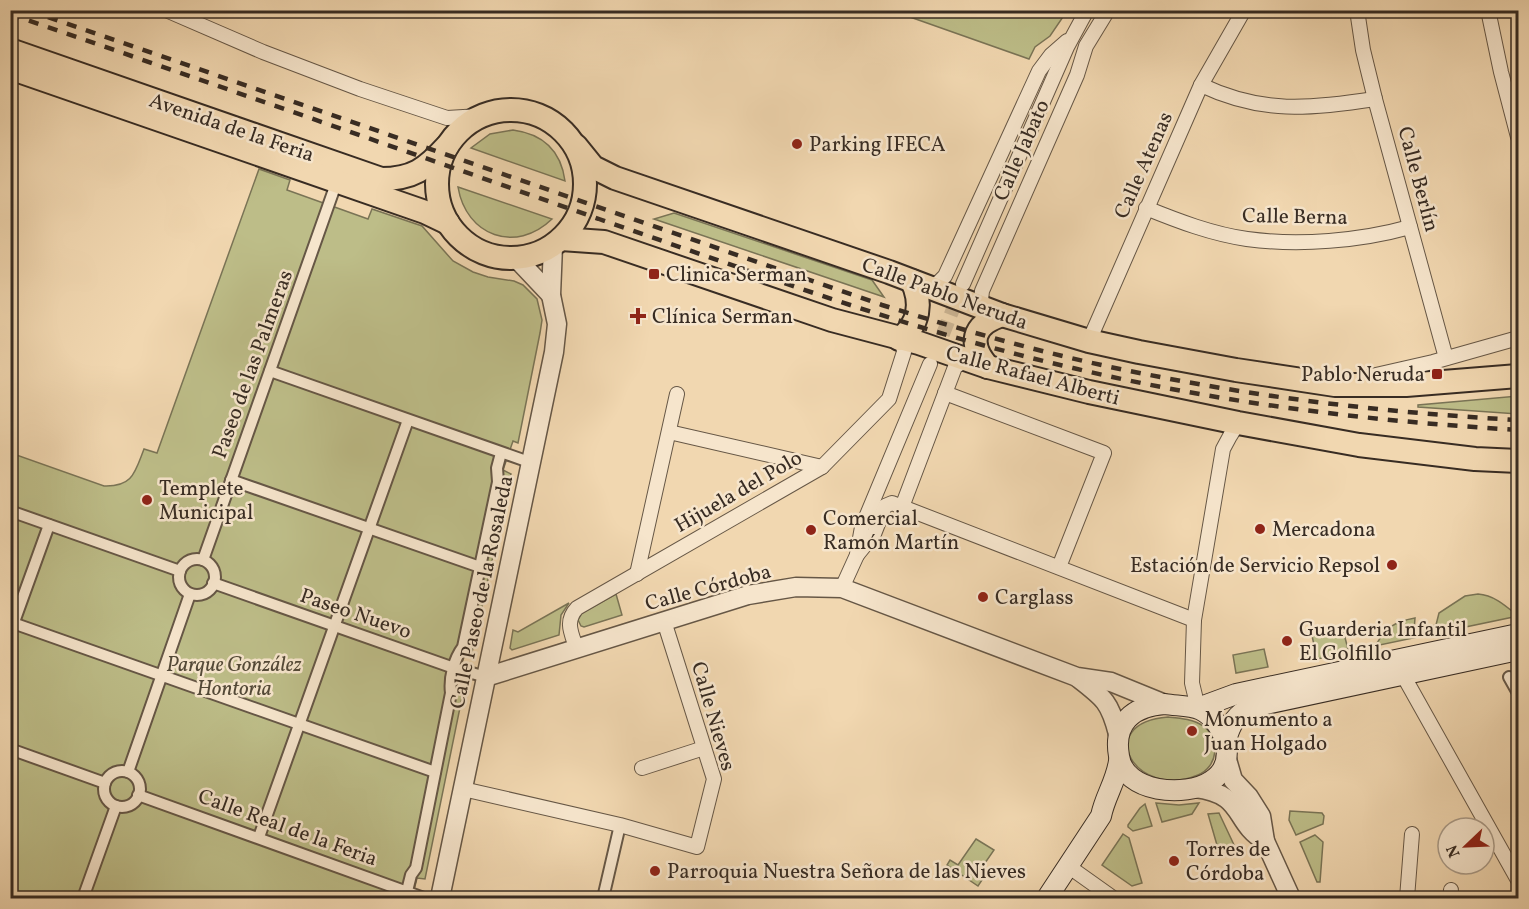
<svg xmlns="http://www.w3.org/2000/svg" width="1529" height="909" font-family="Vollkorn,serif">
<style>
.green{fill:#bdbd88;stroke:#7a7456;stroke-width:1.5}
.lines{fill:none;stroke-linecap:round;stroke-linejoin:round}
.minor-tunnel{stroke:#ccb594;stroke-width:14;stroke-dasharray:14 7;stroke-linecap:butt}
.pedestrian-casing{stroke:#665746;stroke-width:14}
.minor-casing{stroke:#665746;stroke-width:16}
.tertiary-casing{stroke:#665746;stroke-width:21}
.secondary-casing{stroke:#382c23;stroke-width:22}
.primary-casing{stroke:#382c23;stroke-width:26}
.pedestrian{stroke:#f6e5cc;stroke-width:10}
.minor{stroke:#f6e5cc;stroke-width:14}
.tertiary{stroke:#f6e5cc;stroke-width:18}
.secondary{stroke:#f6e5cc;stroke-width:20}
.primary{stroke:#f1d7b0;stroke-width:22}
.rail{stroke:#382c23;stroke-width:4.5;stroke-dasharray:10 10;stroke-linecap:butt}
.poi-dot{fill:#8f2418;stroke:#f6e5cc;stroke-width:2}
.labels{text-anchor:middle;stroke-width:5;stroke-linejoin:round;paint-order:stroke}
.street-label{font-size:21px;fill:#382c23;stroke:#f6e5cc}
.poi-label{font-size:21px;fill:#382c23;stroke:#f6e5cc;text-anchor:start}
.park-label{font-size:21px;font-style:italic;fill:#534937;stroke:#f6e5cc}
</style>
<rect width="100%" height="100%" fill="#f1d7b0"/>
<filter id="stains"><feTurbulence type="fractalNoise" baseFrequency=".00333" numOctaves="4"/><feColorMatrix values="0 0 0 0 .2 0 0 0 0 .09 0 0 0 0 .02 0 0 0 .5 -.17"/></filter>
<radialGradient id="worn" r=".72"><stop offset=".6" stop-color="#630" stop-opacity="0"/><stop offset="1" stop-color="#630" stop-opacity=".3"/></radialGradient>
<!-- green -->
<g class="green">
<polygon points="893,11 1067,11 1050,36 1035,47 1029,59"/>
<path d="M513,130c30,4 48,21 52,51l-94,-33 19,-14z"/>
<path d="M259,169l31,11 -3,10 81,29 4,-10 50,17 31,35 20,11 15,5 26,4 9,4 14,14 5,21 -2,13 -22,110 -5,-2 -10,29 8,4 -40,183 -7,-1 -8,29 8,3 -39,191 -8,-1 -5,20h-401v-445l93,33c29,1 31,-14 40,-37l13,4z"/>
<path d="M458,187l94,32c-36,35 -86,17 -94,-32z"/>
<polygon points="674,213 872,280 884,297 654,219"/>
<polygon points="1518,396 1518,414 1418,407 1418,405"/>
<polygon points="616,594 622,615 584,627 581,626 578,620 582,613"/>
<path d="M1478,594c16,1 28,12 40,22l-143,30c12,-19 18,-24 40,-28l-1,13 22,-6 3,-12 26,-17z"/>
<polygon points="569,603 561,615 559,635 512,650 510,648 513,630 518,632"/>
<polygon points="1342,626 1349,653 1317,659 1311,631"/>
<polygon points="1264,649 1268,667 1236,673 1233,655"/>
<path d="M1168,717c11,1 26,2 35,9 18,13 15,41 -5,49 -63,26 -106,-52 -30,-58z"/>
<polygon points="1156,803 1179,805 1199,803 1192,814 1162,822"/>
<polygon points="1145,804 1152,826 1133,831 1128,827 1128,825 1140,808"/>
<polygon points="1290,811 1322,813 1324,816 1323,824 1296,835 1289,820"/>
<polygon points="1219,813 1235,847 1219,852 1208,814"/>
<polygon points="1123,834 1129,838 1142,883 1132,886 1102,865"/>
<polygon points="1315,835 1323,842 1320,882 1317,882 1300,842"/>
<polygon points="976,839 994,850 976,876 982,880 978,886 947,865 950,860 958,865"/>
</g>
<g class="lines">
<!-- minor-tunnel -->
<polyline class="minor-tunnel" points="935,354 959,294"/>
<!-- pedestrian casing -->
<g class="pedestrian-casing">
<g id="pedestrian">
<polyline points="270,371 532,463"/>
<polyline points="231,480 480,567"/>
<polyline points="10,511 180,571"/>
<circle cx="197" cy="577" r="18"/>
<polyline points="203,560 337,181"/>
<polyline points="213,583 454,668 486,677"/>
<polyline points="10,622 435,772"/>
<polyline points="10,633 49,525"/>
<polyline points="1509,677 1518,693"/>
<polyline points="10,749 105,783"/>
<circle cx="122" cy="789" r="18"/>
<polyline points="128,772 190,594"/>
<polyline points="138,795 424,898"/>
<polyline points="259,837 408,420"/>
<path d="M407,891l4,-16 5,-7 35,-175c-2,-15 3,-34 12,-46l35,-165 -1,-14 4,-15"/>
<polyline points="83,898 116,806"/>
<polyline points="603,898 620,825"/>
</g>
</g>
<!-- minor casing -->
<g class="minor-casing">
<g id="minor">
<polyline points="166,10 263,52 360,89 447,118 480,116"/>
<polyline points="1357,10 1363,50 1375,99 1446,358"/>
<polyline points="1488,10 1501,72 1518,137"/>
<path d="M1201,85c61,29 109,24 174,14"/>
<path d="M1146,208c32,13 66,26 101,31 52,7 113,2 163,-12"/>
<polyline points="963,284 1067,47 1087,10"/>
<polyline points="929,287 938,283 945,276 1039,71 1051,55 1067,41"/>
<polyline points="985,309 981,300 982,291 1077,75 1086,46 1108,10"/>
<polyline points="1089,341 1201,85 1244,10"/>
<polyline points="1367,377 1433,362 1518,338"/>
<polyline points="945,393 1104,453 1059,567"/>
<polyline points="669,432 822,467"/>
<polyline points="902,507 955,367 967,359"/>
<polyline points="857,555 874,534 885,506 892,503 1194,620"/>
<polyline points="637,574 677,394"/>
<polyline points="842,588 857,555 862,527 930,364"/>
<path d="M577,650c-5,-16 -13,-28 0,-42l245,-141 67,-68 15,-47 -1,-7 -4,-6"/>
<polyline points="1403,675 1518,880"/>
<polyline points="1198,708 1192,683 1194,620 1223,449 1230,436 1238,423"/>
<polyline points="642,768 704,748"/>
<polyline points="463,789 620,825 697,847 714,779 664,621"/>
<polyline points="1068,866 1113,898"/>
<polyline points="1407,898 1412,834"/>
<polyline points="1450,898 1451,890"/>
</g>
</g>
<!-- tertiary casing -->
<g class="tertiary-casing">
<g id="tertiary">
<polyline points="517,259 551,295"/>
<polyline points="486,677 748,595 796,587 842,588 1077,677 1111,682 1165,704"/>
<path d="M1078,678c26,20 32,24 40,56"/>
<polyline points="1226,756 1233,780 1249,797 1261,816 1265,841 1291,898"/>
<path d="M1195,788c51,6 37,34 70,53"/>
<polyline points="440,898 554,352 557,324 551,295 553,246"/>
</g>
</g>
<!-- secondary casing -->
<g class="secondary-casing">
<g id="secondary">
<path d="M1165,704c11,2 26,1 36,6 25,13 38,54 10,71 -25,17 -87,12 -92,-25 -6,-33 14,-50 46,-52z"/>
<polyline points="1198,708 1236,694 1518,634"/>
<path d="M1226,740c5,-17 10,-26 26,-33l266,-57"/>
<path d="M1047,898l54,-82c4,-20 15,-34 18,-55"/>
</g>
</g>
<!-- primary casing -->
<g class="primary-casing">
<g id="primary">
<path d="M10,50l371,129c32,0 45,-10 66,-33"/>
<polyline points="10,68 425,212 448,223"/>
<circle cx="511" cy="184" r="74"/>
<polyline points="576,146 593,167 615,178 889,272 1002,315 1089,341 1139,352 1236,370 1335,385 1406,385 1518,376"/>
<polyline points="561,239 604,242 832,320 919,343 988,367 1089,392 1238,423 1359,445 1475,459 1518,461"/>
<path d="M899,339c21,-14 23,-37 13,-58"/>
<path d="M988,367c-20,-23 -16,-42 14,-52"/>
</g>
</g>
<!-- pedestrian -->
<use href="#pedestrian" class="pedestrian"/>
<!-- minor -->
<use href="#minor" class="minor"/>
<!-- tertiary -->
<use href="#tertiary" class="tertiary"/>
<!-- secondary -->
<use href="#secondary" class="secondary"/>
<!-- primary -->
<use href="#primary" class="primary"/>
<!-- rail -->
<g class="rail">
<path d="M10,14c197,68 393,136 589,205 157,54 313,112 474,149 147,35 295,53 445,62"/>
<path d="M48,17l834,288c87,27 174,52 263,69 124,25 248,39 373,46"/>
</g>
</g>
<!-- markers -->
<g class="poi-dot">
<circle cx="797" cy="144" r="6"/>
<rect x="648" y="268" width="12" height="12" rx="3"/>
<path d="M635 307h6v6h6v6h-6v6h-6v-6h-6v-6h6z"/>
<rect x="1431" y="368" width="12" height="12" rx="3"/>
<circle cx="147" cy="500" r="6"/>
<circle cx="1260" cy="529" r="6"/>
<circle cx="811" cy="530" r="6"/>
<circle cx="1392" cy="565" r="6"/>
<circle cx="983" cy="597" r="6"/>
<circle cx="1287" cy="641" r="6"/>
<circle cx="1192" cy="731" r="6"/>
<circle cx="1174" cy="861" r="6"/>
<circle cx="655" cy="871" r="6"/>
</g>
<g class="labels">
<!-- street labels -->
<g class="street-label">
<text transform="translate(232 127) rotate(19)" y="7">Avenida de la Feria</text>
<text transform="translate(1021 150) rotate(-66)" y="7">Calle Jabato</text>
<text transform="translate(1143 165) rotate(-66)" y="7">Calle Atenas</text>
<text transform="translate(1419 179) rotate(75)" y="7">Calle Berlín</text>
<text transform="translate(1295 216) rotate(1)" y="7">Calle Berna</text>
<text transform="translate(945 293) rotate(20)" y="7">Calle Pablo Neruda</text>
<text transform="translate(252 364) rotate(-70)" y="7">Paseo de las Palmeras</text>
<text transform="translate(1033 375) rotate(15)" y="7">Calle Rafael Alberti</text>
<text transform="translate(738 491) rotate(-30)" y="7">Hijuela del Polo</text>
<text transform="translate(708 587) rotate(-15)" y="7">Calle Córdoba</text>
<text transform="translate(481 592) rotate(-78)" y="7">Calle Paseo de la Rosaleda</text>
<text transform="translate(356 613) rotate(19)" y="7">Paseo Nuevo</text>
<text transform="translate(714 716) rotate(74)" y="7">Calle Nieves</text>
<text transform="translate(288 827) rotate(20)" y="7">Calle Real de la Feria</text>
</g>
<!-- poi labels -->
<g class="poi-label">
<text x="809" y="151">Parking IFECA</text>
<text x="666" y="281">Clinica Serman</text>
<text x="652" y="323">Clínica Serman</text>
<text x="1425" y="381" text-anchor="end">Pablo Neruda</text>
<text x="159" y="495">Templete<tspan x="159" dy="24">Municipal</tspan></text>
<text x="823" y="525">Comercial<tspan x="823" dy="24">Ramón Martín</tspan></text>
<text x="1272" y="536">Mercadona</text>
<text x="1380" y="572" text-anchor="end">Estación de Servicio Repsol</text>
<text x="995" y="604">Carglass</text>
<text x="1299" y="636">Guarderia Infantil<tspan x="1299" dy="24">El Golfillo</tspan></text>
<text x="1204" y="726">Monumento a<tspan x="1204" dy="24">Juan Holgado</tspan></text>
<text x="1186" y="856">Torres de<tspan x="1186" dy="24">Córdoba</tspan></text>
<text x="667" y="878">Parroquia Nuestra Señora de las Nieves</text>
</g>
<!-- park labels -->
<g class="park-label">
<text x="234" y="671">Parque González<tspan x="234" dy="24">Hontoria</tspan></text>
</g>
</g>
<!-- margin -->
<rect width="1529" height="909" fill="none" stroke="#f1d7b0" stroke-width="36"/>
<rect x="12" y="12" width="1505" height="885" fill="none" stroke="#382c23" stroke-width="3"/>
<rect x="18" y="18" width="1493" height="873" fill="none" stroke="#382c23" stroke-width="1.5"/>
<!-- north arrow -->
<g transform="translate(1466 846) rotate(247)"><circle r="28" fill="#f6e5cc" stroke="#aa9b88" stroke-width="1.5"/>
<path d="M0-4.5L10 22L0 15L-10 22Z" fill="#8f2418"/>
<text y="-9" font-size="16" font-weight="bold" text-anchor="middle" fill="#382c23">N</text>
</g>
<rect width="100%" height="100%" filter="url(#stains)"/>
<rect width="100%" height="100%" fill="url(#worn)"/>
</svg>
